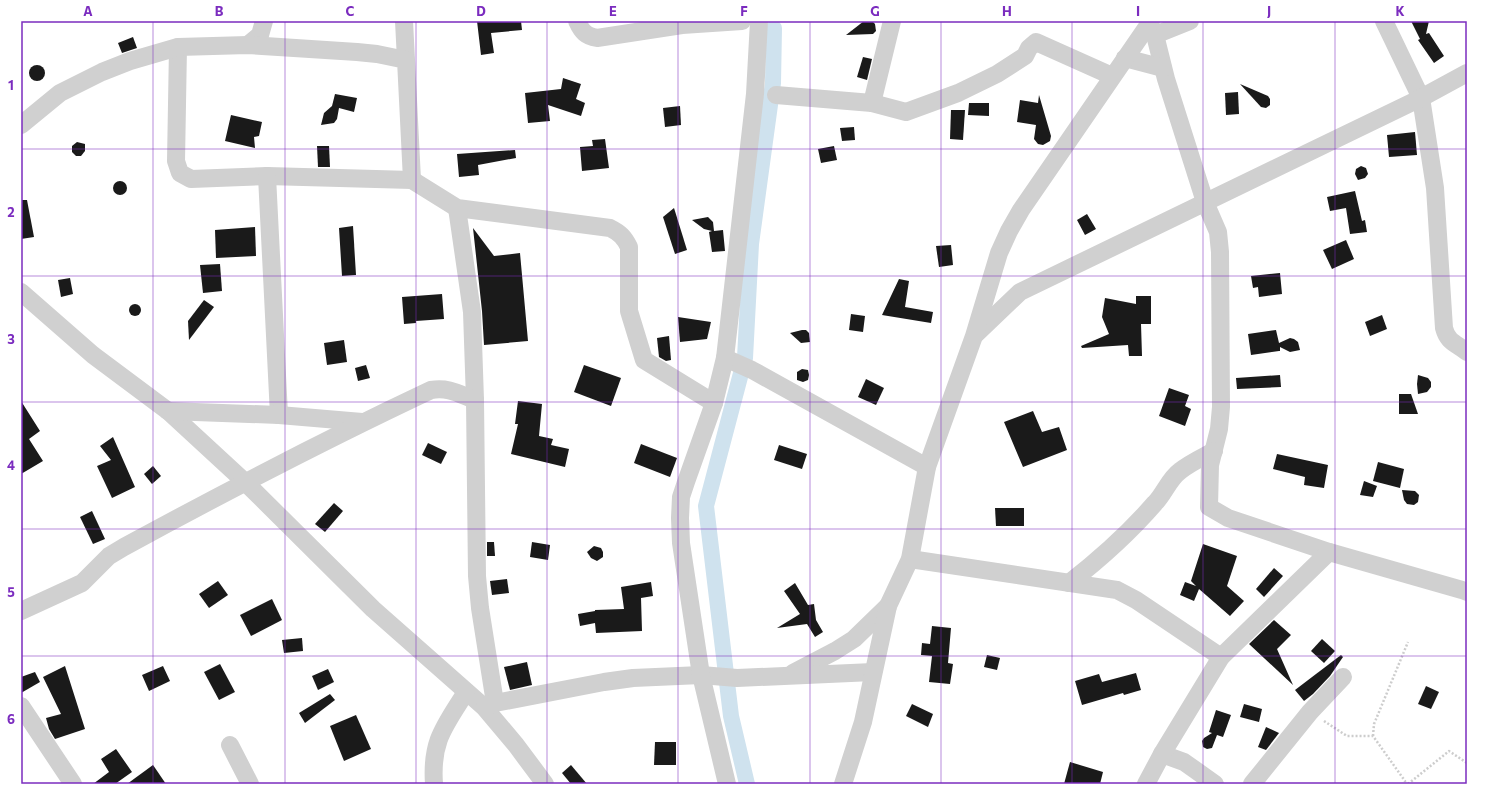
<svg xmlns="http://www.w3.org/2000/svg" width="1488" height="805" font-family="Commissioner,sans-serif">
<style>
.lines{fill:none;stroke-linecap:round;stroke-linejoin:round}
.canal{stroke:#cfe2ee;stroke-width:16}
.building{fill:#1a1a1a}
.path{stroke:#cdcdcd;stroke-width:2.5;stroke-dasharray:2 2;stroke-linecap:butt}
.street{stroke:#d0d0d0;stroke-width:18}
.grid{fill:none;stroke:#7b2cbf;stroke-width:1;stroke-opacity:0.55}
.neatline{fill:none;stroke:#7b2cbf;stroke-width:1.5}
.grid-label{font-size:13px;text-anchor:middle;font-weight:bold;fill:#7b2cbf}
</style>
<rect width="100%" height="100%" fill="#fff"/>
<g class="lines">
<!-- canal -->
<polyline class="canal" points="747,784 731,716 706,506 745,358 751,244 773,83 774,28"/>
</g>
<!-- building -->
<g class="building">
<polygon points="477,21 521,21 522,30 491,33 494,53 481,55"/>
<polygon points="864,21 872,21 875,24 876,31 873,34 846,35"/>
<polygon points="1411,21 1429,21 1426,34 1429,33 1444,56 1434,63 1418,40 1420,39"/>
<polygon points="133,37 137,48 122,53 118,43"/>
<polygon points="863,57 872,59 867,80 857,77"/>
<circle cx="37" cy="73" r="8"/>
<polygon points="563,78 581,84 576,99 585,103 581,116 548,105 550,121 528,123 525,93 561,89"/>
<polygon points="1240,84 1268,96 1270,99 1270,105 1266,108 1261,107"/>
<polygon points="1238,92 1239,114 1226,115 1225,93"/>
<polygon points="335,94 357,98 354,112 339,108 337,119 334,123 321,125 324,113 332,106"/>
<polygon points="1039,95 1051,136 1050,141 1043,145 1038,144 1034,139 1036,125 1017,122 1020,100 1038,103"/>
<polygon points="969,103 989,103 989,116 968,115"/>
<polygon points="680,106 681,125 665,127 663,108"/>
<polygon points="951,110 965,110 963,140 950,139"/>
<polygon points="231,115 262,122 259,136 254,137 255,148 225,141"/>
<polygon points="854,127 855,140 842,141 840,128"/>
<polygon points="1415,132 1417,155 1389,157 1387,135"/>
<polygon points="605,139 609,168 582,171 580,147 593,146 592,140"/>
<polygon points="77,142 85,144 85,151 81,156 76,156 72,152 72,146"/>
<polygon points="317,146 329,146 330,167 318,167"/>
<polygon points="834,146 837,160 821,163 818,149"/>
<polygon points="515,150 516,158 478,165 479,175 459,177 457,154"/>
<polygon points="1361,166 1366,168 1368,174 1365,178 1358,180 1355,174 1356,169"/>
<circle cx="120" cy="188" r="7"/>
<polygon points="1355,191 1362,221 1365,220 1367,232 1350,234 1346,208 1330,211 1327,197"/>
<polygon points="21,200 27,200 34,237 21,239"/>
<polygon points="674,208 687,250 675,254 663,217"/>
<polygon points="1087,214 1096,229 1085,235 1077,220"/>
<polygon points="708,217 713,222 714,231 723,230 725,251 712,252 709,232 712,231 704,229 692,220"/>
<polygon points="353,226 356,275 342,276 339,228"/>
<polygon points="255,227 256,256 216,258 215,230"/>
<polygon points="473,228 494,256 520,253 528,341 484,345 482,311"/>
<polygon points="1346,240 1354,259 1332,269 1323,250"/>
<polygon points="951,245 953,265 939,267 936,246"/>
<polygon points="220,264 222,291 203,293 200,265"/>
<polygon points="1280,273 1282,294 1259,297 1258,287 1253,288 1251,276"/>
<polygon points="70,278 73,294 61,297 58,280"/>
<polygon points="899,279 909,281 905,307 933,312 931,323 882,315"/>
<polygon points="442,294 444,319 416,321 416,323 404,324 402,297"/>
<polygon points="1136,296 1151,296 1151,324 1141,324 1142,356 1129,356 1128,345 1082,348 1081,346 1109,334 1102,317 1105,298 1136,304"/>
<polygon points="204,300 214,307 189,340 188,321"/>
<circle cx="135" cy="310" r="6"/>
<polygon points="851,314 865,316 863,332 849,330"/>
<polygon points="1382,315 1387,329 1370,336 1365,322"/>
<polygon points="678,317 711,322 707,339 680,342"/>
<polygon points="802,330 806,330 809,333 810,342 801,343 790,333"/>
<polygon points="1276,330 1279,343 1290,338 1294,339 1298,342 1300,350 1290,352 1280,347 1280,351 1279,351 1251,355 1248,334"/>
<polygon points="669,336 671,360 666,361 659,357 657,338"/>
<polygon points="344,340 347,362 327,365 324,343"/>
<polygon points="366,365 370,378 358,381 355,368"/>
<polygon points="584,365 621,378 611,406 574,392"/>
<polygon points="802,369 808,370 809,375 808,380 803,382 797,380 797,372"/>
<polygon points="1280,375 1281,387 1237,389 1236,378"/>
<polygon points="1418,375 1428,378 1431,382 1431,387 1427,392 1418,394 1417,384"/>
<polygon points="866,379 884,388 876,405 858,397"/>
<polygon points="1169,388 1189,395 1185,406 1191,409 1185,426 1159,416"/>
<polygon points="1399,394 1411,394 1418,414 1399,414"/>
<polygon points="21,401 40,431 29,439 43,461 21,474"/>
<polygon points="518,401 542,404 539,436 553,439 551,445 569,449 565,467 511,454 518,424 515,424"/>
<polygon points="1033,411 1042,432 1059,427 1067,450 1023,467 1004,422"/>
<polygon points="113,437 135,487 112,498 97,466 111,460 100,446"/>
<polygon points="428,443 447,452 441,464 422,455"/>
<polygon points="641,444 677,458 670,477 634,463"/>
<polygon points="779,445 807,454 802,469 774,460"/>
<polygon points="1277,454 1328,465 1324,488 1304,485 1305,477 1273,469"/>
<polygon points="1378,462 1404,469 1400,488 1373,481"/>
<polygon points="153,466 161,476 152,484 144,474"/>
<polygon points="1364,481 1377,486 1373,497 1360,495"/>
<polygon points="1402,490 1415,491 1419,495 1418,502 1414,505 1407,504 1404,500"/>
<polygon points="334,503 343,511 325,532 315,524"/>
<polygon points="995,508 1024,508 1024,526 996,526"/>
<polygon points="92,511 105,539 93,544 80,517"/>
<polygon points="487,542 494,542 495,556 487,556"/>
<polygon points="532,542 550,545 548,560 530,557"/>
<polygon points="1203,544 1237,556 1227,586 1244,601 1230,616 1199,589 1194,601 1180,595 1185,582 1196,586 1191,581"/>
<polygon points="594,546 601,548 603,552 603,557 597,561 591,558 587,552"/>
<polygon points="1274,568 1283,576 1264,597 1256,589"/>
<polygon points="507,579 509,593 492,595 490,581"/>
<polygon points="218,581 228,595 209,608 199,594"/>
<polygon points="651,582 653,596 641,598 642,631 596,633 595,623 580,626 578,614 595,611 595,610 624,609 621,587"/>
<polygon points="795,583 808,605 814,604 816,620 823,632 815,637 807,624 777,628 800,614 784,591"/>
<polygon points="272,599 282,620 251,636 240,615"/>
<polygon points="1274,620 1291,635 1277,649 1293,685 1249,644"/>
<polygon points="932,626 951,628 948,663 953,664 950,684 929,682 932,656 921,655 922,643 930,644"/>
<polygon points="302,638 303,651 284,653 282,640"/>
<polygon points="1322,639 1335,651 1324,663 1311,651"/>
<polygon points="987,655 1000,658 997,670 984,667"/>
<polygon points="1341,655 1343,657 1330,676 1313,694 1304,701 1295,690"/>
<polygon points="527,662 532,685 510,690 504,667"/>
<polygon points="220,664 235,692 219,700 204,672"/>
<polygon points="65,666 85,729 55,739 49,729 46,718 61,714 43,677"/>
<polygon points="163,666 170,681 149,691 142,675"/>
<polygon points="328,669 334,682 318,690 312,676"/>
<polygon points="35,672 40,682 21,693 21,677"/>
<polygon points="1136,673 1141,690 1124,695 1123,693 1082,705 1075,681 1099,674 1102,682"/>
<polygon points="1426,686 1439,692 1431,709 1418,704"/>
<polygon points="330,694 335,700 305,723 299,713"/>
<polygon points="912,704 933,714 928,727 906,716"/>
<polygon points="1244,704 1262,709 1259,722 1240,717"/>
<polygon points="1216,710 1231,715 1223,737 1217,735 1212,748 1207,749 1203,747 1202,741 1204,738 1212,733 1209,732"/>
<polygon points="356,715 371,749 344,761 330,726"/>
<polygon points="1266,727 1279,733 1266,750 1258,747"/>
<polygon points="655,742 676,742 676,765 654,765"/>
<polygon points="116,749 132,772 115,784 93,784 109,772 101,759"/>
<polygon points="1070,762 1103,772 1100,784 1064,784"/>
<polygon points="153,765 166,784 127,784"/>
<polygon points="571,765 587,784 571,784 562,773"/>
</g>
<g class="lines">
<!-- path -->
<g class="path">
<polyline points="1324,721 1347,736 1373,736 1405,781 1405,784"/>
<polyline points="1373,736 1374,724 1408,642"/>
<polyline points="1408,784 1449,751 1467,763"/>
</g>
<!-- street -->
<g class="street">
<polyline points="404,21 406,60"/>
<path d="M577,21c5,11 9,15 20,17l85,-13 60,-4"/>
<path d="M1384,21l37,77 14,90 9,140c4,15 12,15 23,24"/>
<polyline points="1149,25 1155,35 1166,79 1205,202 1218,232 1220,252 1221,407 1219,429 1210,465 1209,507 1228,518 1329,552 1462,590 1467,592"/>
<polyline points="1155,35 1190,21"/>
<polyline points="248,45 260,35 264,21"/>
<path d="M178,47l-2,114 4,12 11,6 76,-3 145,4 45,28 153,20c10,5 14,9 19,19v64l15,49 70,43"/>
<polyline points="1125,58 1163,68"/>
<polyline points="776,95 872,103 906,112 958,93 997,74 1025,56 1029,48 1036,42 1112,76"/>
<polyline points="872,103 892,21"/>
<polyline points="21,125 60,93 102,72 130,61 178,47 248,45 357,52 377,54 406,60 412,180"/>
<polyline points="267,176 279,415"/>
<polyline points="457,208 472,312 475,400 477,576 480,608 495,703"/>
<polyline points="21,292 93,355 168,411 245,482 373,609 484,707 516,745 545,784"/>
<polyline points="976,334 1020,292 1421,98 1467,73"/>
<polyline points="725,358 752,370 927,467"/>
<polyline points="168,411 279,415 362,422"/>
<polyline points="910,559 1117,590 1136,600 1221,657"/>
<path d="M1069,583c31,-24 60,-50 86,-80 9,-9 14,-24 25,-32 10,-8 23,-14 34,-20"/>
<path d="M21,611l61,-28 27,-27 15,-9c101,-55 203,-108 307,-157 18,-3 28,4 44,10"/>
<polyline points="793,673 835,651 854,639 888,606"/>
<polyline points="21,706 73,784"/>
<polyline points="485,707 495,703 604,682 633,678 701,675 737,678 873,672"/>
<polyline points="230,745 250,784"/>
<polyline points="1162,754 1184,762 1215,784"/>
<path d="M434,784c-3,-43 10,-57 32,-92"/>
<polyline points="727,784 701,675 681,543 680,518 681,497 686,482 714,403 725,358 755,94 759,21"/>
<polyline points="843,784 863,722 888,606 910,559 927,467 974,336 999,253 1009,231 1021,210 1151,21"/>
<polyline points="1146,784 1162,754 1221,657 1329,552"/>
<polyline points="1252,784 1310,712 1343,677"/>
</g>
</g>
<!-- grid -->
<path class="grid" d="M153,21v763M285,21v763M416,21v763M547,21v763M678,21v763M810,21v763M941,21v763M1072,21v763M1203,21v763M1335,21v763M21,149h1446M21,276h1446M21,402h1446M21,529h1446M21,656h1446"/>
<!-- border -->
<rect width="1488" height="805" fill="none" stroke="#ffffff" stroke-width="44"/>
<rect x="22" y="22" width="1444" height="761" class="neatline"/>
<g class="grid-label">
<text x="88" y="16">A</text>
<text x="219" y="16">B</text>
<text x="350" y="16">C</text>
<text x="481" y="16">D</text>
<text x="613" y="16">E</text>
<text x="744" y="16">F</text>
<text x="875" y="16">G</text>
<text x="1007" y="16">H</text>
<text x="1138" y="16">I</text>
<text x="1269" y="16">J</text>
<text x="1400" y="16">K</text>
<text x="11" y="90">1</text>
<text x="11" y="217">2</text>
<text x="11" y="344">3</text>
<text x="11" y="470">4</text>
<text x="11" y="597">5</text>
<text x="11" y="724">6</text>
</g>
</svg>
